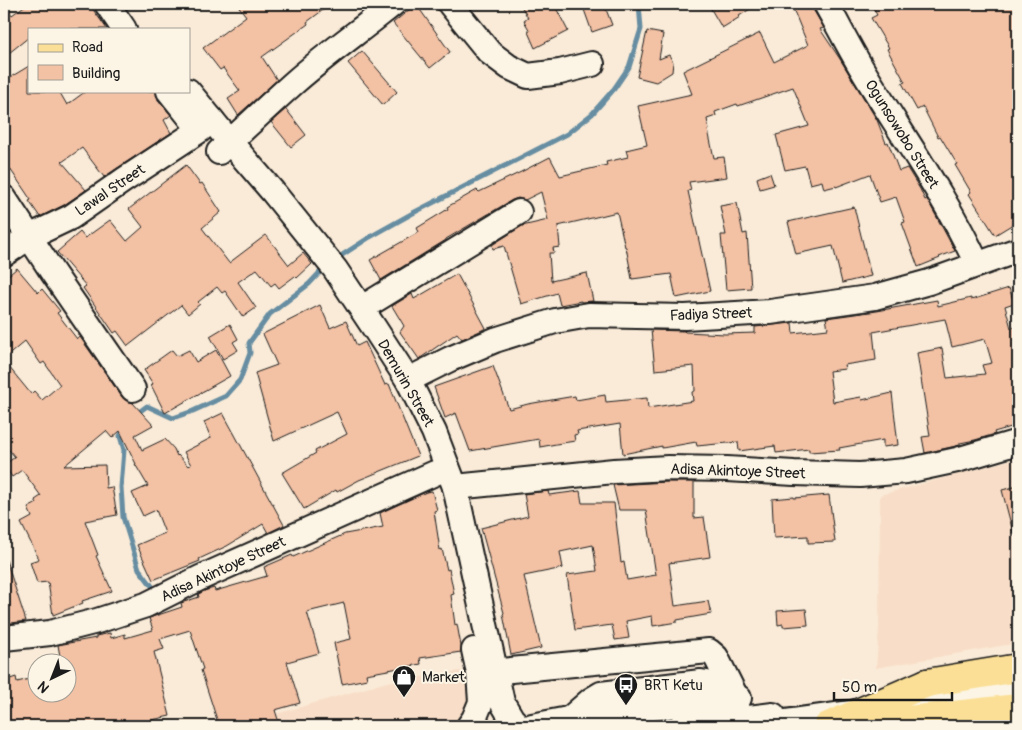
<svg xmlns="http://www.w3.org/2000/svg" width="1022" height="730" font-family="Pangolin,sans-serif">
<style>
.built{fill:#f8dec8}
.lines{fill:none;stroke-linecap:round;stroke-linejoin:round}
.stream{stroke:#668da1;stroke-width:5}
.building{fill:#f3c1a4;stroke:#1c1c1c}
.minor-casing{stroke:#1c1c1c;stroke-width:28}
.major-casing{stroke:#1c1c1c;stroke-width:31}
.highway-casing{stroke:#1c1c1c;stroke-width:31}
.minor{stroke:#fcf5e5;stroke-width:24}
.major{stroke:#fbdf96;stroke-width:28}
.highway{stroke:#fbdf96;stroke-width:28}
.labels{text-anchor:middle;stroke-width:4;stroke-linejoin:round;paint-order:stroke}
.street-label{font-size:15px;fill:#1c1c1c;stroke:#fcf5e5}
.poi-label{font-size:15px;fill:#1c1c1c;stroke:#fcf5e5;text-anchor:start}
</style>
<rect width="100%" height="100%" fill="#faebd8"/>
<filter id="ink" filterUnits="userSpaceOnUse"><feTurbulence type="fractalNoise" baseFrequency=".02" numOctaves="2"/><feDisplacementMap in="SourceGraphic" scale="10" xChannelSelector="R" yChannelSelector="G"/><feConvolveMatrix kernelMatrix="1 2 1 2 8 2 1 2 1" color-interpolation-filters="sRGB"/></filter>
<g filter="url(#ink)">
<!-- built -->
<g class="built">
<polygon points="1018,458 1018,643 876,668 879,627 880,495"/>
<polygon points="473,669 479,726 247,726 276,714 387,682"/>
</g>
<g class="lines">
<!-- stream -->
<g class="stream">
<polyline points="336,259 370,237 413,213 567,134 592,114 614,89 629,67 641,29 639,4"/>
<polyline points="135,415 147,406 173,418 193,411 226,396 240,380 250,353 249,343 270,314 309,284 325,267"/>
<polyline points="124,430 120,436 124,450 121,487 123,517 139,569 152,586"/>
</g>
</g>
<!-- building -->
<g class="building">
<polygon points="4,4 12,15 27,4 89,4 107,29 29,29 29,37 4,57"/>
<polygon points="237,4 331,4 307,22 308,24 262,57 277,80 238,115 228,99 240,91 223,68 220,70 203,48 246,16"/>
<polygon points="416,4 450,52 430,68 393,23"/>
<polygon points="520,4 554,4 568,31 535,48 528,32 530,31 524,21 528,18"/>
<polygon points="582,4 604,4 612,25 592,32"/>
<polygon points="708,4 758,4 739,16 740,17 722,28"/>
<polygon points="791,4 812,4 814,11 824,28 820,29 840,59 877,120 886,143 888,142 899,171 907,168 920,189 925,200 927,199 955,251 939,257 940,258 918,267 902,223 905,222 896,197 880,202 870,174 836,187 836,186 824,189 822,181 810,184 805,166 785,170 776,135 809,126 793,87 738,106 737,104 715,112 716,116 707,119 709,130 708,130 714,158 724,157 727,177 689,182 691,190 688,191 710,291 676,298 671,274 632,279 626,247 625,247 617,212 558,226 560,247 553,248 554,253 549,253 551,281 587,273 593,301 581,302 581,301 560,305 557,293 521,304 504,246 493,249 492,245 522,226 548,220 541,192 525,200 518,198 512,200 446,239 446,240 381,280 370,260 419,232 417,228 448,209 447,207 477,190 479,192 521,172 550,157 560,176 607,165 606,162 628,157 626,150 647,145 638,106 692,94 683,71 760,33 774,62 808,45"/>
<polygon points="871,4 1018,4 1018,196 1012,200 1018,209 1018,221 995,235 969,194 971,192 955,165 957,164 940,136 938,137 923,107 917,110 902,83 905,82 887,49 889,48 871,18 877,15"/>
<polygon points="647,31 663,34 659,59 669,55 673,62 672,72 656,82 637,77"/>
<polygon points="362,51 397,92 383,105 348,63"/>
<polygon points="29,66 29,91 59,91 67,105 86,91 156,91 158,100 171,115 164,120 171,133 104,177 82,148 62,162 86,190 64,205 40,217 29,201 31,200 4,160 4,81"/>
<polygon points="286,109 306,135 291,147 271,122"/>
<polygon points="186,165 200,184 202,183 221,212 202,228 229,263 266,235 289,265 303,253 312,264 297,278 295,276 279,288 275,283 271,286 257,269 238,282 256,308 243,317 225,291 222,293 217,287 198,302 200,304 188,314 181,305 128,346 117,331 114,333 83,288 86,286 57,252 80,232 85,238 110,220 127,241 143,227 129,209"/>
<polygon points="770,173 774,185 760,189 757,178"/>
<polygon points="737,203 743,234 747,233 751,288 726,290 721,235 726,235 720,206"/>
<polygon points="854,207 871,276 842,283 833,246 796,254 788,222"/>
<polygon points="17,268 38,293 42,289 60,311 57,313 77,339 80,337 122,397 127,401 133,403 153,425 135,435 142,450 165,439 174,449 177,456 178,455 188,466 191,465 184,452 211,438 204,422 223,413 284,525 268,533 263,524 227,546 199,559 200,561 153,580 137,545 165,533 156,510 143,516 132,493 148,486 135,464 136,464 120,431 112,438 106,431 64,466 105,465 106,488 112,487 117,515 85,521 98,555 96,556 112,591 82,601 83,603 53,615 48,582 37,583 30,562 39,559 21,523 32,517 28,508 37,503 35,500 41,496 22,470 12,477 4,465 15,457 4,444 4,361 31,394 34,391 42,400 60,385 44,362 41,364 25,341 4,359 4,279"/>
<polygon points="457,274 486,328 480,331 462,339 457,333 419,359 400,332 404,326 392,306 412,294 414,299"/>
<polygon points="1009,288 1014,303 1005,306 1011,328 1018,326 1018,425 994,432 995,434 975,440 960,443 960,445 925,453 922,437 930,436 917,353 942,348 947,378 985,374 982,365 992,363 985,339 952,347 945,319 873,332 876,360 844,365 845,369 829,371 833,402 861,397 862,400 892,393 898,445 883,447 883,440 839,448 840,450 809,452 809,449 776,453 775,446 739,451 738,442 697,446 696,442 662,448 662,446 623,454 620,424 577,431 578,434 574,435 575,441 556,444 540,447 539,439 470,451 456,413 445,418 434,387 493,366 509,409 528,404 575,396 576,400 605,395 606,402 647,398 648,408 693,401 692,392 695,391 694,366 655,370 651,330 684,331 685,332 725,334 755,333 755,327 792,323 793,333 828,329 826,318 877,311 937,300 938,306 971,298 971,300"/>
<polygon points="320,305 330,328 346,321 357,346 365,342 385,385 389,384 418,456 359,480 337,492 336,490 304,509 282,473 316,453 315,451 347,434 337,412 274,441 255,373 277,365 263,334"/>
<polygon points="230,324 238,339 233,342 238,350 223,359 210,336"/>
<polygon points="172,350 177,356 189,350 196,362 216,350 230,376 165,413 151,385 153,384 144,370"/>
<polygon points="668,482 694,482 694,518 704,517 710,557 669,563 675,606 708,601 711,614 677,620 677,622 653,626 652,616 626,621 629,638 615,640 612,625 575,630 567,575 597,571 593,545 560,552 563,568 524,576 541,648 511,655 503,614 504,613 481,528 528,516 524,494 548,491 549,495 580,491 582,503 614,503 621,563 624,562 627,580 656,575 646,510 619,510 613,485"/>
<polygon points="1018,486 1018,535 1014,536 1002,490"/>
<polygon points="432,491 437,510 434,511 440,550 442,549 447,570 449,569 454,594 451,595 455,625 457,624 461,646 461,652 420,658 421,664 366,674 367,679 342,684 334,643 351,639 344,603 307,612 319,653 287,662 300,703 275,710 280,726 219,726 201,670 203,669 190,630 160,639 164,649 154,652 170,716 143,722 142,721 105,726 4,726 4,681 16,677 17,682 38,677 38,692 68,692 68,662 61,662 58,645 96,638 96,636 110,633 111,638 125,634 125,638 153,630 149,618 182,607 181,603 199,597 198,594 204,591 214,588 215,591 267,576 264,567 292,555 293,557 345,534 383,527 380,513 426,492"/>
<polygon points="829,495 835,542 808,543 808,536 774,538 772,499 794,497 794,498"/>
<polygon points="4,560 6,560 26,621 4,624"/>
<polygon points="806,609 808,625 783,627 783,624 778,625 777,611"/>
</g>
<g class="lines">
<!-- minor casing -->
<g class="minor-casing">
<g id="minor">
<polyline points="107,4 124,29"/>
<polyline points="450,4 489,52 509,67 528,76 560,72 592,64"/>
<path d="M826,4c13,23 25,47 39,70 38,63 81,123 112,190"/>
<polyline points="169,91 193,121"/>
<polyline points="188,91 230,142 273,192 335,269 375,329 408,380 434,432 455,487 502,702 512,719 519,726"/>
<path d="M219,152c26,-24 51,-48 77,-71 31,-27 65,-51 97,-77"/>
<polyline points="4,198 53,273 133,389"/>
<polyline points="4,254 29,237 71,217 124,180 200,130 212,120"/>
<polyline points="362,308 519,212"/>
<polyline points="408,380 450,359 495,340 555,321 589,315 685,317 770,312 875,297 929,282 1018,250"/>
<polyline points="455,487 614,471 668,468 727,469 794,473 860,475 906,471 957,460 1018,442"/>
<polyline points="4,638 50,633 97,621 146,605 200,578 435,473"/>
<polyline points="480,673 709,651 716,657 736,697 568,719 532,726"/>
<polyline points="567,721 591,700 601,694 701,682 713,684 739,698"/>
<polyline points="469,726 474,719 481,702 479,673 474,650"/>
<polyline points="681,726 773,715"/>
<polyline points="756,726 944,700 1018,686"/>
</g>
</g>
<!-- major casing -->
<g class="major-casing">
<polyline id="major" points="927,683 1018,668"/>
</g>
<!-- highway casing -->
<g class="highway-casing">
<g id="highway">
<polyline points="828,726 927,683"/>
<polyline points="854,726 1018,708"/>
</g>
</g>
<!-- minor -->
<use href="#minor" class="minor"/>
<!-- major -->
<use href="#major" class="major"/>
<!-- highway -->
<use href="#highway" class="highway"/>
</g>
</g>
<!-- icons -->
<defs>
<g id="shop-pin" transform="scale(1.25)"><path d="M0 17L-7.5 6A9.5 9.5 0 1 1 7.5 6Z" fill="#1c1c1c" stroke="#fcf5e5"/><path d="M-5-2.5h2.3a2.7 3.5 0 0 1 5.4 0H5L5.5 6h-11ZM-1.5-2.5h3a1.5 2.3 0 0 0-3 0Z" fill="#fff"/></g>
<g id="bus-pin" transform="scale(1.25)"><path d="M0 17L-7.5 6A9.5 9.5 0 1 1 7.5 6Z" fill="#1c1c1c" stroke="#fcf5e5"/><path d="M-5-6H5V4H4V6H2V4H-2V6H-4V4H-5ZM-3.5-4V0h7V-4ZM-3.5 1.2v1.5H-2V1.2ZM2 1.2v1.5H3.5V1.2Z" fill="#fff"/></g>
</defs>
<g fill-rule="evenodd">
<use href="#shop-pin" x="404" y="677"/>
<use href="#bus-pin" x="626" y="685"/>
</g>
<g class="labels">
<!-- street labels -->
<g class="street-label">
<text transform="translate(902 134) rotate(58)" y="5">Ogunsowobo Street</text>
<text transform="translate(110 190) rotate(-34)" y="5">Lawal Street</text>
<text transform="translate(711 314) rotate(-2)" y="5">Fadiya Street</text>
<text transform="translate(406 383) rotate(60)" y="5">Demurin Street</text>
<text transform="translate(738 471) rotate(2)" y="5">Adisa Akintoye Street</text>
<text transform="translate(223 569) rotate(-25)" y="5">Adisa Akintoye Street</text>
</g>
<!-- poi labels -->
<g class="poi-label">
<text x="422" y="682">Market</text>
<text x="644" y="690">BRT Ketu</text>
</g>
</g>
<!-- margin -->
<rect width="1022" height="730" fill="none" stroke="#fcf5e5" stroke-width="20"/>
<rect x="10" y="10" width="1002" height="710" fill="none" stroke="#1c1c1c" stroke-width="2" filter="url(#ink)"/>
<!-- legend -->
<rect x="28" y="28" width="162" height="65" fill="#fcf5e5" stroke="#a29e95"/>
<rect x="38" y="44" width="25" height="8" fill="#fbdf96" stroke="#a29e95"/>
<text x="72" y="52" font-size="15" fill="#1c1c1c">Road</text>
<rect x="38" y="65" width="25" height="15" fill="#f3c1a4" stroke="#a29e95"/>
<text x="72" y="78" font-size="15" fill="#1c1c1c">Building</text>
<!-- north arrow -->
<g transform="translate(52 678) rotate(223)"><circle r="24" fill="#fcf5e5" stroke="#a29e95"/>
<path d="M0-4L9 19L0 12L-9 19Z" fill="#1c1c1c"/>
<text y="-8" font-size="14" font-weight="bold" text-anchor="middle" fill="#1c1c1c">N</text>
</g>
<!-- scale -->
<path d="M834 692v8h118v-8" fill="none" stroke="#1c1c1c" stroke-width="2.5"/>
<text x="842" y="692" font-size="15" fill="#1c1c1c" stroke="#fcf5e5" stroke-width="4" paint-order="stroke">50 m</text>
</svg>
